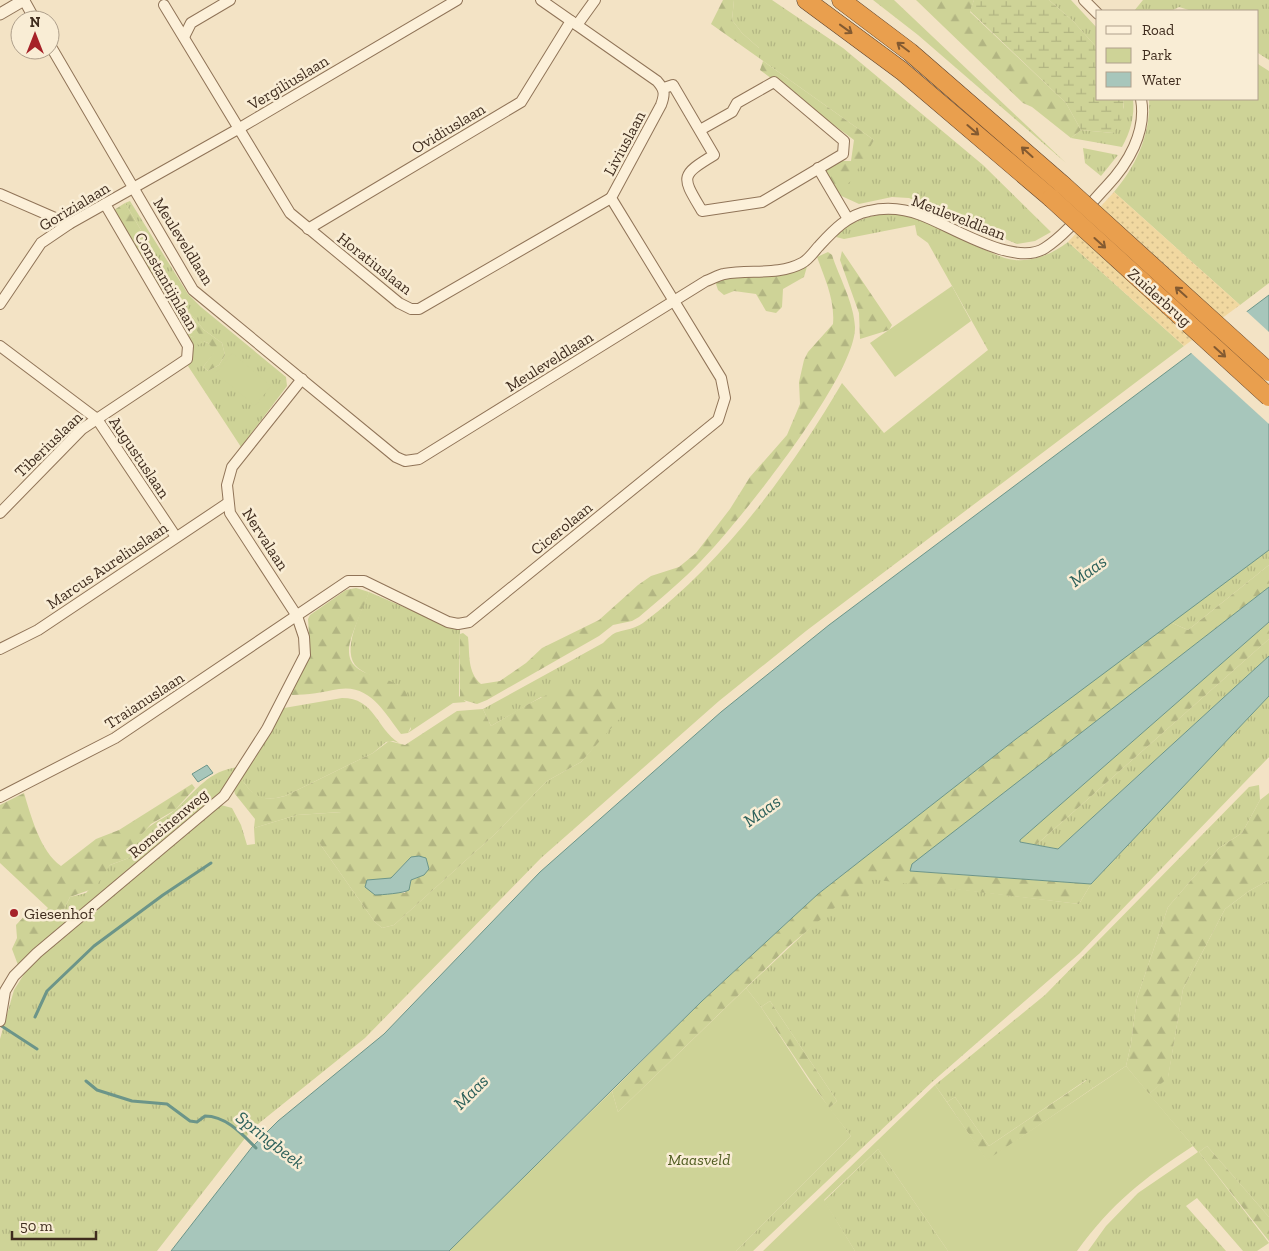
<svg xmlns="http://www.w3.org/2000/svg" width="1269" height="1251" font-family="'Zilla Slab',serif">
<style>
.grass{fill:url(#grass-tufts)}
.forest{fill:url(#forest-firs);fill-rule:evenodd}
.wetland{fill:url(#wetland-marsh)}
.sand{fill:url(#sand-dots)}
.green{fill:#ced397}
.water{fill:#a7c6bb;stroke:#6c9589}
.pier{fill:#f3e3c5}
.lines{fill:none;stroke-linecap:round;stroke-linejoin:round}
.stream{stroke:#6c9589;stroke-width:3}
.minor-casing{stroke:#907458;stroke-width:12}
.tertiary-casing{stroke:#907458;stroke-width:13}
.motorway-casing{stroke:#5e422d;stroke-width:19}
.minor{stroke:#fcf0d9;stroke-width:10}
.tertiary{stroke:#fcf0d9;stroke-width:11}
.motorway{stroke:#e99f4e;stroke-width:18}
.motorway-bridge-casing{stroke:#5e422d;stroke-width:19;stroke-linecap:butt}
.motorway-bridge{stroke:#e99f4e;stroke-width:18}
.oneway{stroke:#835a31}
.poi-dot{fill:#a62228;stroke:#f9edd5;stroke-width:2}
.labels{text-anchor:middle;stroke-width:5;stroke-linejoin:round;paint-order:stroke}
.street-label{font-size:16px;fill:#3f2c1e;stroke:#f9edd5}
.poi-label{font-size:16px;fill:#3f2c1e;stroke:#f9edd5;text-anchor:start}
.park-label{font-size:16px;font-style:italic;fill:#515d22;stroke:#f9edd5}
.water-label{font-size:18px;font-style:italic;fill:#2c605a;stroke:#f9edd5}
</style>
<defs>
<pattern id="grass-tufts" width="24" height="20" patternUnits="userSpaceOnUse" patternTransform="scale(1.25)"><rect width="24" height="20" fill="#ced397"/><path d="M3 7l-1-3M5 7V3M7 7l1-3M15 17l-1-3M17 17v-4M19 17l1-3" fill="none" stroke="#b2b582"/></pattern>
<pattern id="forest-firs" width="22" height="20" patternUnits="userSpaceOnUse" patternTransform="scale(1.25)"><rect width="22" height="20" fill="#ced397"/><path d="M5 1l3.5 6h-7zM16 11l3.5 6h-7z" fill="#b2b582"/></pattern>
<pattern id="wetland-marsh" width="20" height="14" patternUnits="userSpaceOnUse" patternTransform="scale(1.25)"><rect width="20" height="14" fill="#ced397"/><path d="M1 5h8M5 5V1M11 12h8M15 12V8" fill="none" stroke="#b2b582"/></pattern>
<pattern id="sand-dots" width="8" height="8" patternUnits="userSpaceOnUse" patternTransform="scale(1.25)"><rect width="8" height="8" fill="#f1d8a0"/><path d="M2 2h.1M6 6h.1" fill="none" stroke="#d0ba89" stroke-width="1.8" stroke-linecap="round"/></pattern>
</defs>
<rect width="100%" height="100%" fill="#f3e3c5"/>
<!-- grass -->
<g class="grass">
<polygon points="734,0 772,0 843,48 983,165 1051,232 1035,241 1017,244 909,198 892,197 859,204 835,193 874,140 759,58 759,48 742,33 732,20"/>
<polygon points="873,0 894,0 1066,163 918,35"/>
<polygon points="1049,0 1071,0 1098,29 1098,49 1073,21"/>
<polygon points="1143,0 1269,0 1269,60 1258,53 1258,11 1192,11 1179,7 1171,11 1134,11"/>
<path d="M1258,64l11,7v212l-29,22 -126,-113c22,-26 37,-58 35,-93h109z"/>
<path d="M1123,99h10c2,17 -3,34 -11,48l-51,-9 10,-8 32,3 11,-26z"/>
<polygon points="1083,148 1118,155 1101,176 1085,163"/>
<polygon points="130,201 188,294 201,307 286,377 287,386 241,447 188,366 191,361 185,334 208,343 216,351 203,367 208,371 219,365 225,355 222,343 204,330 189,312 125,203"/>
<path d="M890,213c32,4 60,20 89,34 11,5 24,12 36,13 19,2 39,-7 53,-18l116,104 -378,285 -87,70 -178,157 -176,180 -112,90 -96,123h-157v-212l14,-49 12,-19 15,-16 180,-150 11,3 9,17 6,20 8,-1 -1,-16 43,-13 45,-3 -8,6 -14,26 54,77 8,7 12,-3 100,-90 53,-54 34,-19 18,-21 -58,-44 -50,29 -8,-17 120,-66c4,-4 10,-10 15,-11 9,-3 16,-3 25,-9 80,-60 149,-154 199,-240l42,50 104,-83 -60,-107 -11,-8 -2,-10 -71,14 -8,-2c14,-17 34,-21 54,-24z"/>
<polygon points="1269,550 1269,565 1188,630 1170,622"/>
<path d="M369,592l81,35 10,1 -1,68 7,6 -13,1 -45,30 3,-4 -13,-44c-13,-5 -29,-8 -40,-17 -19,-16 4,-57 11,-76z"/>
<polygon points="1269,639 1269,656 1058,849 1036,845"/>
<polygon points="1269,696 1269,757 1080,953 932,1082 753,1251 736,1251 851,1136 829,1108 837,1101 770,1001 761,1007 746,988 828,911 869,878 1079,904 1091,884"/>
<path d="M342,698c33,0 34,30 57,45l-6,-2 -7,1 -13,11 -88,43c-23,6 -31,2 -44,-18l38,-67 5,-3z"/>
<path d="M238,767l-19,28 -150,125 -5,-11 6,-12 16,-4 24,-28 19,-7c5,-7 7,-16 13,-24 9,-12 23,-15 34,-25 21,-19 32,-38 62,-42z"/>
<polygon points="1259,785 1260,800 1242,833 1219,848 1168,907 1137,998 1131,1044 1126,1066 1093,1088 1086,1080 989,1146 955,1097 947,1102 935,1085 1045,995 1249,787"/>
<polygon points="1269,880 1269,1217 1207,1146 1199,1152 1269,1243 1257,1251 1243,1251 1197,1198 1186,1206 1226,1251 1088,1251 1106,1226 1138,1193 1198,1152 1149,1094 1168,1077 1183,989 1225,909 1249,891"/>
<polygon points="878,1149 948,1251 855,1251 824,1201"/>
</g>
<!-- forest -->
<g class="forest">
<polygon points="723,0 734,0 732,20 742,33 759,48 759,58 711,24"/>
<polygon points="916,0 974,0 970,12 1066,103 1081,130 1071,138 1032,107 1023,103"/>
<polygon points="763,61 874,140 851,181 835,193 825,171 841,161 851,161 854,140 760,70"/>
<polygon points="125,203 189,312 204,330 222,343 225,355 219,365 208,371 203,367 215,351 208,343 185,334 114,210"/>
<polygon points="842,251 892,325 889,330 860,339 859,313 840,260"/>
<path d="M828,252l4,3c7,22 22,48 23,72 1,49 -117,196 -154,234 -19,20 -41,38 -62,56l-7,4 -19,4 -14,11 -112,64 -10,4 -17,-5v-65l3,-1 5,4c2,17 -1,35 13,47l19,-3 26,-18 16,-15 57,-28 39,-35 13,-9 28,-9 17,-14 34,-44 20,-32 37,-42 13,-31 -1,-22 5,-22 4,-8 25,-28c2,-24 -8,-45 -16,-67z"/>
<polygon points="808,263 804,277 783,289 782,307 776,313 766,311 756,294 734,291 724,295 718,290 715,281"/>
<polygon points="1269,565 1269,587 913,864 911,871 1091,884 1079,904 869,879 789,946 618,1112 612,1091 702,1001 818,894 994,756 1170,622 1188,630"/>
<path d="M356,588l13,4c-4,13 -20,45 -20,58 -1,30 43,23 56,41 5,8 7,19 9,29l-6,13 -7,1c-16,-21 -31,-50 -62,-45 -16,3 -31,6 -47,6l-2,-3 20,-43 -2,-30 2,-4 36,-25z"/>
<polygon points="1269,622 1269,639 1036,845 1020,842 1020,840 1054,810"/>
<path d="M579,684c17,2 43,10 43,32l-41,46 -34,19 -53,54 -100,90 -12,3 -8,-7 -54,-77 -3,-12 6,-7 18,-13 -44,3 -43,13 1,-9 -20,-25 -1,-4 7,-12c12,19 23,24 44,18l88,-43 16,-12 16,4 52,-34 26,-2 8,17c29,-17 56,-35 88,-42zM411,857l13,18 -13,5 -6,13 -15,-1 1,-14z"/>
<path d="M192,784l3,4 -20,22 -24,14 -9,10 -13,24 -19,7 -15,23 -25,9 -6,12 5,11 -51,45 -6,-16 5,-11 -1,-13 14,-15 12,5 6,-7 -48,-45v-58l24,-12c7,23 16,58 37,73l35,-27 23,-9z"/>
<polygon points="1269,793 1269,880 1249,891 1225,909 1183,989 1168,1078 1149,1094 1126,1066 1131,1044 1137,998 1168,907 1219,848 1242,833 1260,800"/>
<polygon points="770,1001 837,1101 829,1108 761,1007"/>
<polygon points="1087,1080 1093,1088 987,1161 947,1102 955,1097 989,1146"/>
<polygon points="1207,1146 1269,1217 1269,1241 1199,1152"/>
</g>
<!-- wetland -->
<path class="wetland" d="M974,0h75l24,21 25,28v50h25c2,14 -1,24 -10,34l-32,-3 -15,-27 -96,-92z"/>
<!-- sand -->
<polygon class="sand" points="1114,192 1240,305 1184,346 1068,242"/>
<!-- green -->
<g class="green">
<polygon points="952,286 971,321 895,377 870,343"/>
<polygon points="191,321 204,342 198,345 185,324"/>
<polygon points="232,353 271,386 255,406 216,373"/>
<polygon points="746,988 761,1007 810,1082 851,1136 736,1251 449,1251 612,1091 618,1112"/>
<path d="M1126,1066l67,80c-49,32 -81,57 -116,105h-129l-70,-102 -54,51 31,51h-92l172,-166 52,75z"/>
</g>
<!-- water -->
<g class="water">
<polygon points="1269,295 1269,550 1016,739 818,894 702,1001 449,1251 171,1251 252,1147 278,1121 384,1034 540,872 721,712 829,625"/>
<polygon points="1269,587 1269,622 1020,840 1020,842 1058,849 1269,656 1269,696 1091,884 910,871 912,864"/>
<polygon points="207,765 213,773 198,782 192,774"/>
<path d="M419,856l7,2 3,11 -5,6 -13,5 -2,10c-4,3 -28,5 -34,5l-10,-8 2,-7 24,-2 20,-21z"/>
</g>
<!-- pier -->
<polygon class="pier" points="1245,310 1269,332 1269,424 1190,352"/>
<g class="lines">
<!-- stream -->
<g class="stream">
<polyline points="35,1017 47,991 94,946 163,895 211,863"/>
<polyline points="0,1025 37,1049"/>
<path d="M86,1081l11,9 35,11 35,3 23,17 7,1 8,-6c21,0 37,18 51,32"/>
</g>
<!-- minor casing -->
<g class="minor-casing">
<g id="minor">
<polyline points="24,0 35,20"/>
<polyline points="1084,0 1098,14"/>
<polyline points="164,5 290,213 399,303 411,309 419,309 611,198"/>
<polyline points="577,25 595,0"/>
<polyline points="184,37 191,23 230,0"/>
<path d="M50,45l143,245 203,167 9,4 14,-2 287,-178c6,-2 12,-6 18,-7 26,-5 54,2 78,-11 6,-3 11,-10 16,-16 14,-15 29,-32 51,-36 17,-4 36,-2 52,4 30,11 94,53 124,33 23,-15 42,-41 61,-61 22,-23 41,-55 35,-88"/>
<path d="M664,88l9,-3 41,70c-35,21 -32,22 -12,56l60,-9 81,-48 1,-13 -70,-59 -37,21 -5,9 -32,18"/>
<polyline points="818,168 848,219"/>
<polyline points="0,194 69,224"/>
<polyline points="308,229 521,102 571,21"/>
<polyline points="0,304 41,243 69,224 238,129 457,0"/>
<polyline points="0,346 97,419 176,537"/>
<polyline points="0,513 82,429 187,359 188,346 105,204"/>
<polyline points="0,649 38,630 228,503"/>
<path d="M0,797l115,-59 233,-157h16l84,41 10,2 11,-2 249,-202 7,-22 -4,-20 -110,-180 50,-93c4,-11 4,-15 -4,-24l-116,-81"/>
<polyline points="0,1021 5,991 14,976 37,953 224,796 267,729 305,655 304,637 297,616 230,513 227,485 232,467 302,379"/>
</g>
</g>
<!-- tertiary casing -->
<g class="tertiary-casing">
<polyline id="tertiary" points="0,14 24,0"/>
</g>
<!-- motorway casing -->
<g class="motorway-casing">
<g id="motorway">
<polyline points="806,0 902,71 1051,198"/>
<polyline points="841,0 910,52 1063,185"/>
</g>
</g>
<!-- minor -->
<use href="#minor" class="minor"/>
<!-- tertiary -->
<use href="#tertiary" class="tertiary"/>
<!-- motorway -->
<use href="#motorway" class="motorway"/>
<!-- motorway-bridge casing -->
<g class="motorway-bridge-casing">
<g id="motorway-bridge">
<polyline points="1063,185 1269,372"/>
<polyline points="1051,198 1269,397"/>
</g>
</g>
<!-- motorway-bridge -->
<use href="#motorway-bridge" class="motorway-bridge"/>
</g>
<!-- one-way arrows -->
<defs><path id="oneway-shaft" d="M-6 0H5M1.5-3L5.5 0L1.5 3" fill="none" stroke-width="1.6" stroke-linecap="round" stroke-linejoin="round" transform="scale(1.25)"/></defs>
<g class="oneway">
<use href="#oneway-shaft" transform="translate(846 29) rotate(36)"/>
<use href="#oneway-shaft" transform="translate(903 47) rotate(-143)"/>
<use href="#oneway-shaft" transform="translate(973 130) rotate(41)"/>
<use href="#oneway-shaft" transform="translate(1027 152) rotate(-138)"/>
<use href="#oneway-shaft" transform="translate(1100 243) rotate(42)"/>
<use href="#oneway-shaft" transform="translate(1181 292) rotate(-138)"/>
<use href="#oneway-shaft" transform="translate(1220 352) rotate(42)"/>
</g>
<!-- markers -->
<circle class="poi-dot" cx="14" cy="913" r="5"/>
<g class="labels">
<!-- street labels -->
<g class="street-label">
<text transform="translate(288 82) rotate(-31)" y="6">Vergiliuslaan</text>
<text transform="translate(448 128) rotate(-31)" y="6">Ovidiuslaan</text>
<text transform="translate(624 143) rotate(-62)" y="6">Liviuslaan</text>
<text transform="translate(74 206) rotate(-31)" y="6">Gorizialaan</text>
<text transform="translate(959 217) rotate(21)" y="6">Meuleveldlaan</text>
<text transform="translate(184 241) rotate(58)" y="6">Meuleveldlaan</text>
<text transform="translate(375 263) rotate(38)" y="6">Horatiuslaan</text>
<text transform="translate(167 281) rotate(60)" y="6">Constantijnlaan</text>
<text transform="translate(1160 297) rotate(42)" y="6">Zuiderbrug</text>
<text transform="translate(549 361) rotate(-32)" y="6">Meuleveldlaan</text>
<text transform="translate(48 444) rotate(-44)" y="6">Tiberiuslaan</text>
<text transform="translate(140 457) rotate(56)" y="6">Augustuslaan</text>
<text transform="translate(561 528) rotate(-39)" y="6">Cicerolaan</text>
<text transform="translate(266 539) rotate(57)" y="6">Nervalaan</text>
<text transform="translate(107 565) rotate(-34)" y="6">Marcus Aureliuslaan</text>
<text transform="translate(144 700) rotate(-33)" y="6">Traianuslaan</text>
<text transform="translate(168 823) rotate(-40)" y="6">Romeinenweg</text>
</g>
<!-- poi labels -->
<g class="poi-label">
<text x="24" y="919">Giesenhof</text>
</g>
<!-- park labels -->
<g class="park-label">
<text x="699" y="1165">Maasveld</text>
</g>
<!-- water labels -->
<g class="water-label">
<text transform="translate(1088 571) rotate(-36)" y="6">Maas</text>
<text transform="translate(762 811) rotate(-36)" y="6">Maas</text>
<text transform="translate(471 1092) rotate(-45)" y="6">Maas</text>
<text transform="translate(270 1140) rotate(38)" y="6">Springbeek</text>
</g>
</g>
<!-- legend -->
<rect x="1096" y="10" width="162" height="90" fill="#f9edd5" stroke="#afa08c"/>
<rect x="1106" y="26" width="25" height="8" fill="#fcf0d9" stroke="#afa08c"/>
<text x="1142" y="35" font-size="15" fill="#3f2c1e">Road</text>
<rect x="1106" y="48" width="25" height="15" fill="#ced397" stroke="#afa08c"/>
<text x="1142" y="60" font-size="15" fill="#3f2c1e">Park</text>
<rect x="1106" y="72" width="25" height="15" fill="#a7c6bb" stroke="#afa08c"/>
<text x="1142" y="85" font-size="15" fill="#3f2c1e">Water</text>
<!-- north arrow -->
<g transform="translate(35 35)"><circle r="24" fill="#f9edd5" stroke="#afa08c"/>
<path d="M0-4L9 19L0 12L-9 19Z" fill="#a62228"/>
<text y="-8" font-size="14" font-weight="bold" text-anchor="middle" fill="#3f2c1e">N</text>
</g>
<!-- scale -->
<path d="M12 1231v8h84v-8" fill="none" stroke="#3f2c1e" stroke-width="2.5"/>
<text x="20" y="1231" font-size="15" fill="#3f2c1e" stroke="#f9edd5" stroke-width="4" paint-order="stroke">50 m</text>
</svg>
